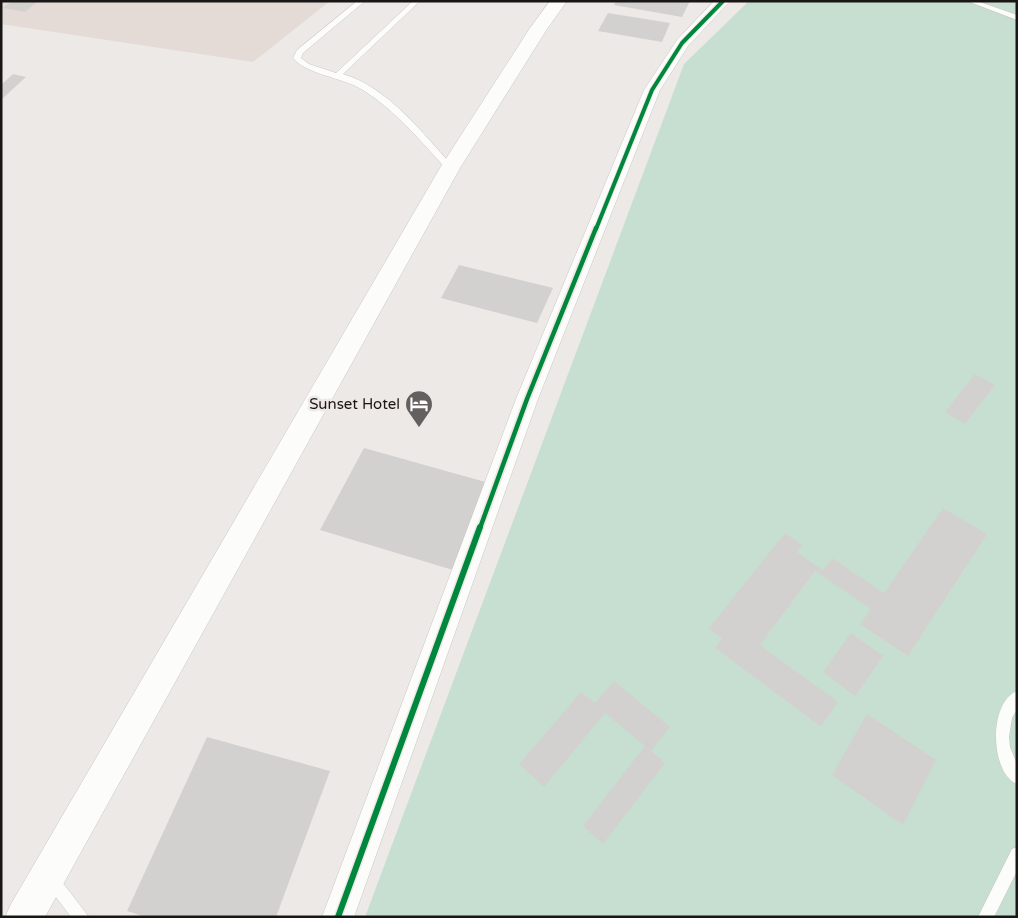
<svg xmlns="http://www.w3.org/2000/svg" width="1018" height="918" font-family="'Varela Round',sans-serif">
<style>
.built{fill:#e4dad6}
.green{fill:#c6dfd1}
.building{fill:#d3d1cf}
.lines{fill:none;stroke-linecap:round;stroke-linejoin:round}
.service-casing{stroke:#c9c6c5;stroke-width:1}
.minor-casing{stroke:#c9c6c5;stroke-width:1}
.secondary-casing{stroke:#c9c6c5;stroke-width:1}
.service{fill:#fcfcfb;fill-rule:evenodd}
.minor{fill:#fcfcfb;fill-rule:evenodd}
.secondary{fill:#fcfcfb;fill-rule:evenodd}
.cycleway-far2-casing{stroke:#efe8e5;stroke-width:6}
.cycleway-far1-casing{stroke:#efe8e5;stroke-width:8}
.cycleway-casing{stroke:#efe8e5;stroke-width:9}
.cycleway-far2{stroke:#00873e;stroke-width:4}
.cycleway-far1{stroke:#00873e;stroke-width:4.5}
.cycleway{stroke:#00873e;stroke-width:6}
.labels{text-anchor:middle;stroke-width:5;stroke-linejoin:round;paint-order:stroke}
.poi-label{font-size:15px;fill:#191716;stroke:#efe8e5;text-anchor:end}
</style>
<rect width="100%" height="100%" fill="#ede9e7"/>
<!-- built -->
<polygon class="built" points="1,1 330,1 253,62 1,24"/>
<!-- green -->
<polygon class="green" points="749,1 1017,1 1017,917 365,917 684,64"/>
<!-- building -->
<g class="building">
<polygon points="12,1 38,1 25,12 3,8"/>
<polygon points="616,1 690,1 682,17 614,5"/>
<polygon points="608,13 670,23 662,42 598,31"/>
<polygon points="13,74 26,77 1,100 1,85"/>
<polygon points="459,265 553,288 537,323 441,298"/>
<polygon points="975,374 995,385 965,424 945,412"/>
<polygon points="364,448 489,483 453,570 320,530"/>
<polygon points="943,508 987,534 908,656 860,624 871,609 815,571 760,645 838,702 821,727 715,648 722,639 709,628 785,533 802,545 797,552 818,567 823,570 832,558 884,593"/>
<polygon points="851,633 883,656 855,696 823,672"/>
<polygon points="614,681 670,727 651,751 665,763 603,844 583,826 645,746 605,713 544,787 519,764 581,692 595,703"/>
<polygon points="867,714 936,760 903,825 832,775"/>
<polygon points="207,737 330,771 276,917 146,917 127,911"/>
</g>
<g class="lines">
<!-- service casing -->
<g class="service-casing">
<g id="service">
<path d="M357,1h8l-62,52 -2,5 8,6 27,9 77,-72h7l-77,73c46,14 79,59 110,92v4h-6c-26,-29 -51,-59 -84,-80 -21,-13 -56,-15 -70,-32l4,-8z"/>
<polygon points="967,1 977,1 1017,15 1017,20"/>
<path d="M1017,691v18l-5,9 -3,19 1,10 7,17v20c-27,-11 -29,-81 0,-93z"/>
<polygon points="1017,847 1017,871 994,917 978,917 1012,849"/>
<polygon points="51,871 56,874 89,917 71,917 46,884 43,879 46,874"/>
</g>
</g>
<!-- minor casing -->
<g class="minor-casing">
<polygon id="minor" points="714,1 730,1 688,46 660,90 538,399 354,917 322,917 516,399 644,90 677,40"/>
</g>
<!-- secondary casing -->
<g class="secondary-casing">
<polygon id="secondary" points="550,1 567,1 547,29 460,168 45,917 5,917 11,904 440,168 530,28"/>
</g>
<!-- service -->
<use href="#service" class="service"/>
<!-- minor -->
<use href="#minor" class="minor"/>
<!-- secondary -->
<use href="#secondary" class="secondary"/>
<!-- cycleway-far2 casing -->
<g class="cycleway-far2-casing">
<polyline id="cycleway-far2" points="596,229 652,90 682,43 723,1"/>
</g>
<!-- cycleway-far1 casing -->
<g class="cycleway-far1-casing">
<polyline id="cycleway-far1" points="480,528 527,399 596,228"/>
</g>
<!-- cycleway casing -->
<g class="cycleway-casing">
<polyline id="cycleway" points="338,917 480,527"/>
</g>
<!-- cycleway-far2 -->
<use href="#cycleway-far2" class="cycleway-far2"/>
<!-- cycleway-far1 -->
<use href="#cycleway-far1" class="cycleway-far1"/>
<!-- cycleway -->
<use href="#cycleway" class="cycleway"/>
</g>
<!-- icons -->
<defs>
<g id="hotel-pin" transform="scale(1.4375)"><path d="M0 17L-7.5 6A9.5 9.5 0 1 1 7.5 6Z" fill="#63605f" stroke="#efe8e5"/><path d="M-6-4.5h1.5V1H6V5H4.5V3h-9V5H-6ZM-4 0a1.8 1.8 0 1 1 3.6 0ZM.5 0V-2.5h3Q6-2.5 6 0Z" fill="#fff"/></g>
</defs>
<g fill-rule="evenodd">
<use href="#hotel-pin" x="419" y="404"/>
</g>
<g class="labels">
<!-- poi labels -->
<g class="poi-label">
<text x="400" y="409">Sunset Hotel</text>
</g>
</g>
<!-- border -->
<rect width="1018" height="918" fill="none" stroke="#191716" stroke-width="5"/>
</svg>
